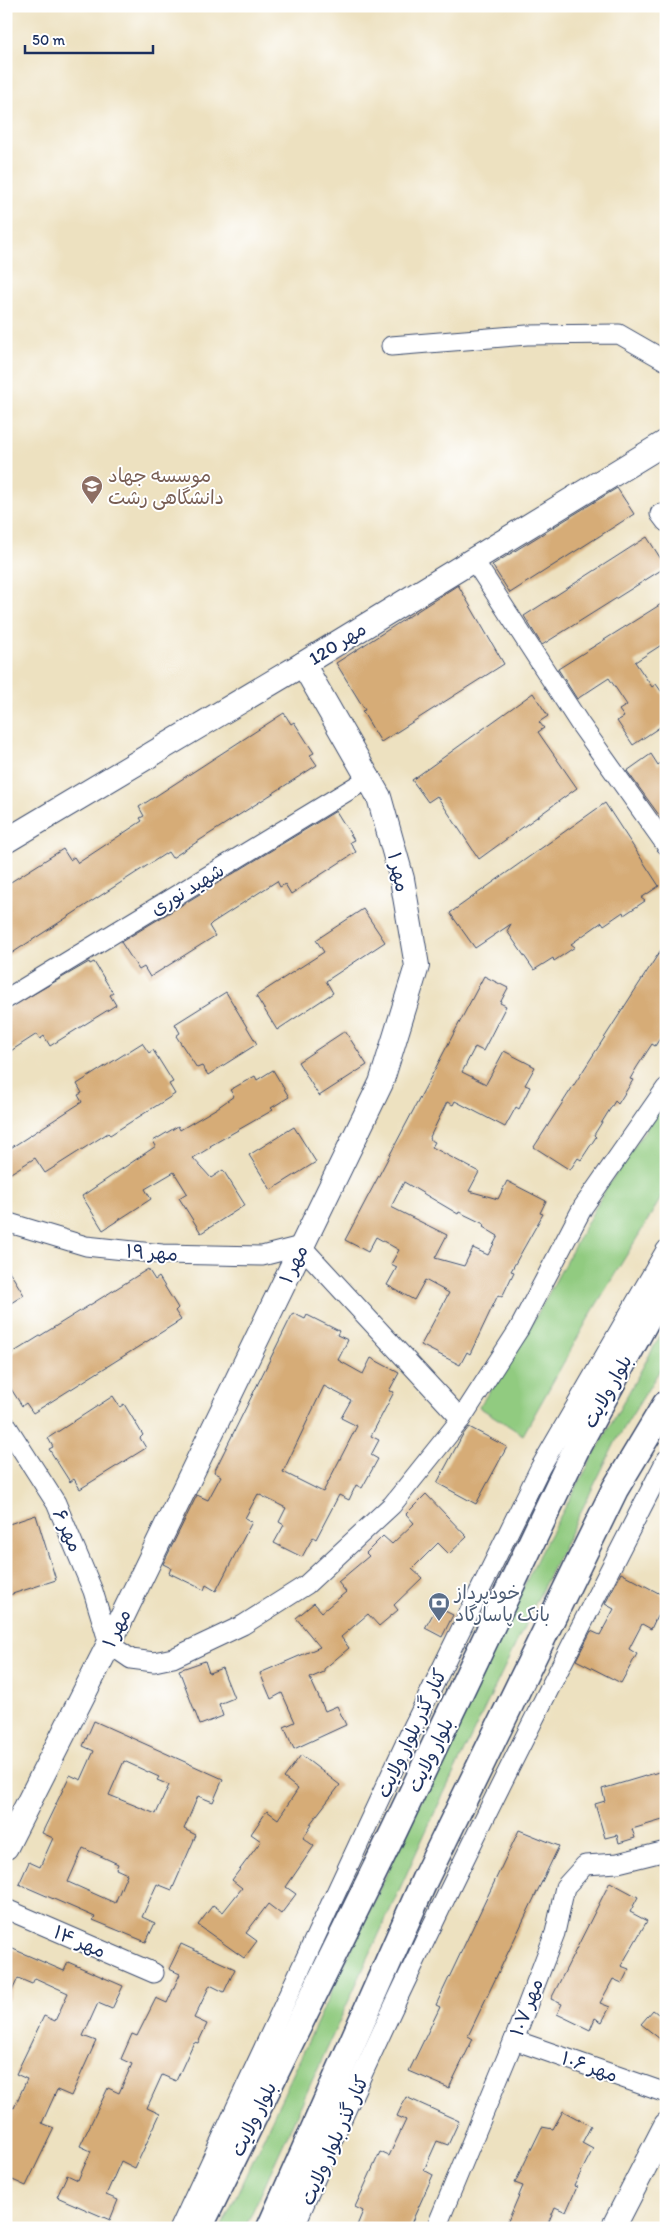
<svg xmlns="http://www.w3.org/2000/svg" width="672" height="2234" font-family="Itim,'Playpen Sans Arabic',sans-serif">
<style>
.green{fill:#91cb80;stroke:#567d6f}
.building{fill:#d6ac77;fill-rule:evenodd}
.lines{fill:none;stroke-linecap:round;stroke-linejoin:round}
.minor-casing{stroke:#3a4a6d;stroke-width:21}
.tertiary-casing{stroke:#3a4a6d;stroke-width:26}
.secondary-casing{stroke:#3a4a6d;stroke-width:29}
.minor{stroke:#fff;stroke-width:19}
.tertiary{stroke:#fff;stroke-width:24}
.secondary{stroke:#fff;stroke-width:26}
.labels{text-anchor:middle;stroke-width:4;stroke-linejoin:round;paint-order:stroke}
.education-label{font-size:19px;fill:#785e54;stroke:#fff;text-anchor:start}
.street-label{font-size:19px;fill:#1b2f5e;stroke:#fff}
.service-label{font-size:19px;fill:#4e5e75;stroke:#fff;text-anchor:start}
</style>
<rect width="100%" height="100%" fill="#fff"/>
<filter id="ink" filterUnits="userSpaceOnUse"><feTurbulence type="fractalNoise" baseFrequency=".02" numOctaves="2"/><feDisplacementMap in="SourceGraphic" scale="10" xChannelSelector="R" yChannelSelector="G"/><feConvolveMatrix kernelMatrix="1 2 1 2 8 2 1 2 1" color-interpolation-filters="sRGB"/></filter>
<filter id="wash" filterUnits="userSpaceOnUse"><feTurbulence type="fractalNoise" baseFrequency=".0096" numOctaves="4" result="noise"/><feDisplacementMap in="SourceGraphic" scale="20" xChannelSelector="R" yChannelSelector="G"/><feGaussianBlur stdDeviation="1.12" result="paint"/><feColorMatrix in="noise" values="0 0 0 0 0 0 0 0 0 0 0 0 0 0 0 0 0 1.4 0 .05"/><feComposite in="paint" operator="in"/></filter>
<g filter="url(#wash)">
<rect width="100%" height="100%" fill="#ede1c0"/>
<!-- green -->
<g class="green">
<polygon points="666,1099 666,1190 592,1312 523,1435 479,1407 526,1335 605,1190"/>
<polygon points="666,1325 666,1360 616,1441 534,1606 432,1818 245,2228 221,2228 450,1738 541,1551"/>
</g>
<g id="blocks">
<!-- building -->
<g class="building">
<polygon points="617,488 634,514 510,593 492,565"/>
<polygon points="647,537 666,567 542,645 524,616"/>
<polygon points="458,585 504,664 381,742 362,711 365,710 336,663"/>
<polygon points="666,601 666,642 635,662 652,687 656,684 666,698 666,723 633,745 617,721 624,717 619,710 627,705 609,678 577,699 558,669"/>
<polygon points="533,693 548,716 539,722 544,728 538,732 577,788 479,859 437,796 428,802 412,780"/>
<polygon points="284,713 291,724 294,722 314,753 310,755 317,765 172,858 168,852 6,957 6,885 63,849 70,860 74,857 78,863 142,821 140,818 144,816 139,807"/>
<polygon points="651,754 658,765 666,759 666,811 659,815 627,771"/>
<polygon points="605,803 659,886 641,898 645,901 624,915 623,912 604,925 602,922 571,944 575,947 554,961 553,958 534,970 507,931 511,924 475,948 450,913"/>
<polygon points="336,811 354,840 350,842 356,852 291,894 285,884 280,887 277,881 212,923 209,926 215,936 150,977 144,967 139,970 121,942"/>
<polygon points="363,909 385,942 326,981 333,993 277,1030 256,996 324,952 316,940"/>
<polygon points="666,942 666,1029 655,1046 652,1044 637,1067 630,1079 633,1080 618,1104 615,1101 594,1135 596,1137 581,1160 578,1158 570,1170 534,1147"/>
<polygon points="89,962 90,964 94,962 113,993 110,995 116,1005 50,1046 44,1036 40,1039 37,1034 6,1054 6,1010"/>
<path d="M484,976l24,12 -8,15 6,3 -23,45 -8,-4 -13,25 24,12 18,-33 31,16 -10,18 5,2 -11,22 -3,-2 -11,20 -50,-26 -2,4 -6,-3 -18,37 6,3 -3,5 47,25 -10,19 29,8 9,-18 39,20 -6,12 3,1 -32,57 3,1 -12,25 -4,-2 -28,59 -3,-2 -7,13 -39,-20 28,-52 -24,-13 -11,20 -27,-15 10,-18 -6,-3 8,-14 -23,-13 -8,15 -23,-12zM404,1182l54,32 1,-2 25,12 -1,3 15,9 -10,19 -15,-7 -9,18 -29,-8 12,-23 -56,-28z"/>
<polygon points="226,992 257,1044 208,1075 202,1066 197,1068 176,1036 180,1033 175,1024"/>
<polygon points="345,1031 367,1065 319,1096 298,1062"/>
<polygon points="142,1043 149,1053 153,1050 173,1082 169,1084 175,1094 110,1135 108,1133 45,1173 35,1158 6,1176 6,1151 82,1102 78,1095 82,1093 77,1084"/>
<polygon points="273,1070 289,1097 271,1108 273,1110 210,1146 211,1147 193,1158 211,1178 223,1170 245,1205 201,1233 179,1198 187,1193 174,1172 145,1189 151,1199 103,1230 82,1196 156,1146 153,1141 178,1126 180,1130 217,1108 234,1096 230,1090 255,1076 257,1080"/>
<polygon points="294,1127 316,1162 271,1190 249,1155"/>
<polygon points="6,1266 24,1295 6,1306"/>
<polygon points="148,1269 155,1280 159,1277 178,1308 175,1311 181,1320 33,1413 26,1403 22,1406 6,1381 6,1357"/>
<path d="M293,1313l12,6 2,-4 32,16 -2,4 11,5 -10,20 25,14 8,-16 28,15 -10,18 5,1 -23,44 8,4 -8,15 7,4 -16,29 -6,-3 -7,15 -10,-5 -23,44 -3,-2 -11,20 -28,-14 10,-18 -5,-3 7,-14 -28,-14 -13,24 7,4 -36,69 -10,-6 -2,5 -35,-17 2,-5 -8,-4 34,-69 11,5 13,-24 -7,-4zM324,1386l27,14 -10,18 16,8 -34,66 -40,-20z"/>
<polygon points="113,1396 120,1407 124,1404 143,1435 140,1438 146,1448 80,1489 74,1479 70,1482 49,1449 53,1447 48,1438"/>
<polygon points="469,1427 507,1447 476,1504 437,1483 462,1436"/>
<polygon points="426,1494 467,1537 449,1554 438,1543 412,1569 422,1578 394,1605 398,1610 379,1626 368,1614 341,1637 349,1648 324,1669 324,1672 310,1678 325,1711 337,1706 346,1725 294,1749 284,1727 295,1722 282,1693 271,1699 260,1673 320,1647 296,1618 314,1603 322,1612 346,1592 338,1582 369,1556 366,1553 383,1536 392,1544 414,1523 406,1514"/>
<polygon points="36,1515 56,1580 6,1596 6,1525"/>
<polygon points="621,1573 666,1597 651,1629 642,1624 629,1649 637,1654 621,1683 576,1660 591,1631 600,1635 614,1609 605,1604"/>
<polygon points="437,1607 453,1615 442,1637 425,1628"/>
<polygon points="205,1661 209,1673 222,1668 234,1698 219,1704 223,1716 200,1725 179,1670"/>
<path d="M94,1721l129,58 -10,23 -15,-6 -14,33 12,6 -24,55 -15,-6 -15,33 13,6 -9,19 -53,-22 2,-3 -76,-33 10,-22 11,5 13,-29 -11,-5 28,-58 11,5 13,-29 -11,-5zM124,1761l35,16 -2,3 12,5 -13,29 -47,-19zM83,1848l35,16 -2,5 11,5 -12,29 -47,-21z"/>
<polygon points="301,1755 340,1785 310,1824 312,1825 303,1838 314,1846 286,1887 296,1894 281,1914 268,1904 246,1933 257,1941 244,1958 198,1925 213,1905 223,1912 242,1888 232,1880 261,1841 251,1834 267,1811 278,1819 298,1789 284,1778"/>
<polygon points="662,1771 666,1786 666,1819 632,1829 635,1838 619,1843 617,1835 605,1838 595,1804 605,1801 602,1789"/>
<polygon points="519,1830 559,1846 468,2036 473,2039 449,2088 409,2071 440,2007 436,2005"/>
<polygon points="610,1882 638,1897 630,1912 647,1921 621,1966 629,1969 622,1983 613,1979 600,2003 610,2007 602,2022 595,2018 590,2030 557,2014 562,2004 551,1999"/>
<polygon points="181,1944 235,1969 224,1992 210,1985 194,2018 207,2024 198,2043 194,2042 176,2081 162,2075 147,2108 160,2114 135,2168 121,2161 106,2195 118,2200 110,2220 57,2197 67,2175 78,2180 91,2151 80,2146 108,2088 119,2093 132,2064 121,2059 132,2034 137,2036 156,1998 167,2003 180,1974 169,1969"/>
<polygon points="6,1946 64,1971 68,1962 123,1986 112,2009 98,2003 83,2036 96,2041 71,2096 57,2090 42,2123 54,2128 26,2186 6,2177 6,2104 14,2108 27,2079 16,2074 44,2016 55,2021 68,1993 35,1978 32,1984 18,1978 6,2004"/>
<polygon points="653,2010 666,2020 666,2032 660,2039 641,2024"/>
<polygon points="406,2097 459,2121 448,2145 437,2141 424,2170 433,2175 409,2228 356,2228 363,2211 355,2207 380,2152 389,2156 406,2120 397,2116"/>
<polygon points="563,2111 591,2126 582,2143 593,2149 574,2186 577,2187 566,2212 555,2207 546,2228 505,2228 523,2186 515,2183 527,2158 542,2127 553,2129"/>
</g>
</g>
</g>
<g filter="url(#ink)">
<use href="#blocks" fill-opacity="0" stroke="#3a4a6d" stroke-width="1"/>
<g class="lines">
<!-- minor casing -->
<g class="minor-casing">
<g id="minor">
<polyline points="391,346 527,335 619,334 666,361"/>
<polyline points="660,514 666,522"/>
<polyline points="473,559 580,724 666,845"/>
<polyline points="6,999 369,778"/>
<polyline points="6,1222 86,1246 162,1254 262,1256 301,1246 461,1419"/>
<polyline points="6,1425 56,1503 93,1591 109,1644 131,1659 154,1662 173,1658 243,1625 306,1585 392,1505 461,1419 519,1329 583,1207 666,1088"/>
<polyline points="6,1909 154,1973"/>
<polyline points="514,2040 666,2093"/>
<polyline points="180,2228 413,1727 540,1468 666,1250"/>
<path d="M294,2228c112,-261 242,-515 372,-768"/>
<polyline points="436,2228 514,2040 555,1933 565,1887 585,1865 618,1863 666,1851"/>
</g>
</g>
<!-- tertiary casing -->
<g class="tertiary-casing">
<g id="tertiary">
<polyline points="6,841 303,664 666,442"/>
<polyline points="6,1847 109,1644 381,1083 417,966 402,879 379,797 303,664"/>
<polyline points="613,2228 666,2125"/>
</g>
</g>
<!-- secondary casing -->
<g class="secondary-casing">
<g id="secondary">
<polyline points="199,2228 394,1831 578,1445 666,1284"/>
<polyline points="270,2228 425,1879 615,1489 666,1404"/>
</g>
</g>
<!-- minor -->
<use href="#minor" class="minor"/>
<!-- tertiary -->
<use href="#tertiary" class="tertiary"/>
<!-- secondary -->
<use href="#secondary" class="secondary"/>
</g>
</g>
<!-- icons -->
<defs>
<g id="university-pin" transform="scale(1.125)"><path d="M0 17L-7.5 6A9.5 9.5 0 1 1 7.5 6Z" fill="#8d6e63" stroke="#fff"/><path d="M0-5L7-2L0 1L-7-2ZM-4 1L0 2.5L4 1V4Q0 6-4 4Z" fill="#fff"/></g>
<g id="bank-pin" transform="scale(1.125)"><path d="M0 17L-7.5 6A9.5 9.5 0 1 1 7.5 6Z" fill="#5c6f8a" stroke="#fff"/><path d="M-6-4H6V4H-6ZM0-2.3a2.3 2.3 0 1 0 0 4.6a2.3 2.3 0 1 0 0-4.6Z" fill="#fff"/></g>
</defs>
<g fill-rule="evenodd">
<use href="#university-pin" x="92" y="486"/>
<use href="#bank-pin" x="439" y="1603"/>
</g>
<g class="labels">
<!-- education labels -->
<g class="education-label">
<text x="108" y="482">موسسه جهاد<tspan x="108" dy="22">دانشگاهی رشت</tspan></text>
</g>
<!-- street labels -->
<g class="street-label">
<text transform="translate(337 643) rotate(-32)" y="7">مهر 120</text>
<text transform="translate(399 872) rotate(77)" y="7">مهر ۱</text>
<text transform="translate(187 889) rotate(-31)" y="7">شهید نوری</text>
<text transform="translate(152 1252) rotate(4)" y="7">مهر ۱۹</text>
<text transform="translate(293 1264) rotate(-64)" y="7">مهر ۱</text>
<text transform="translate(607 1391) rotate(-61)" y="7">بلوار ولایت</text>
<text transform="translate(68 1530) rotate(66)" y="7">مهر ۶</text>
<text transform="translate(116 1628) rotate(-64)" y="7">مهر ۱</text>
<text transform="translate(411 1733) rotate(-65)" y="7">کنار گذر بلوار ولایت</text>
<text transform="translate(430 1755) rotate(-64)" y="7">بلوار ولایت</text>
<text transform="translate(80 1941) rotate(23)" y="7">مهر ۱۴</text>
<text transform="translate(526 2007) rotate(-69)" y="7">مهر ۱۰۷</text>
<text transform="translate(590 2066) rotate(19)" y="7">مهر ۱۰۶</text>
<text transform="translate(253 2119) rotate(-64)" y="7">بلوار ولایت</text>
<text transform="translate(334 2140) rotate(-66)" y="7">کنار گذر بلوار ولایت</text>
</g>
<!-- service labels -->
<g class="service-label">
<text x="455" y="1599">خودپرداز<tspan x="455" dy="22">بانک پاسارگاد</tspan></text>
</g>
</g>
<!-- margin -->
<rect width="672" height="2234" fill="none" stroke="#fff" stroke-width="25"/>
<!-- scale -->
<path d="M25 45v8h128v-8" fill="none" stroke="#1b2f5e" stroke-width="2.5"/>
<text x="32" y="45" font-size="15" fill="#1b2f5e" stroke="#ffffff" stroke-width="4" paint-order="stroke">50 m</text>
</svg>
